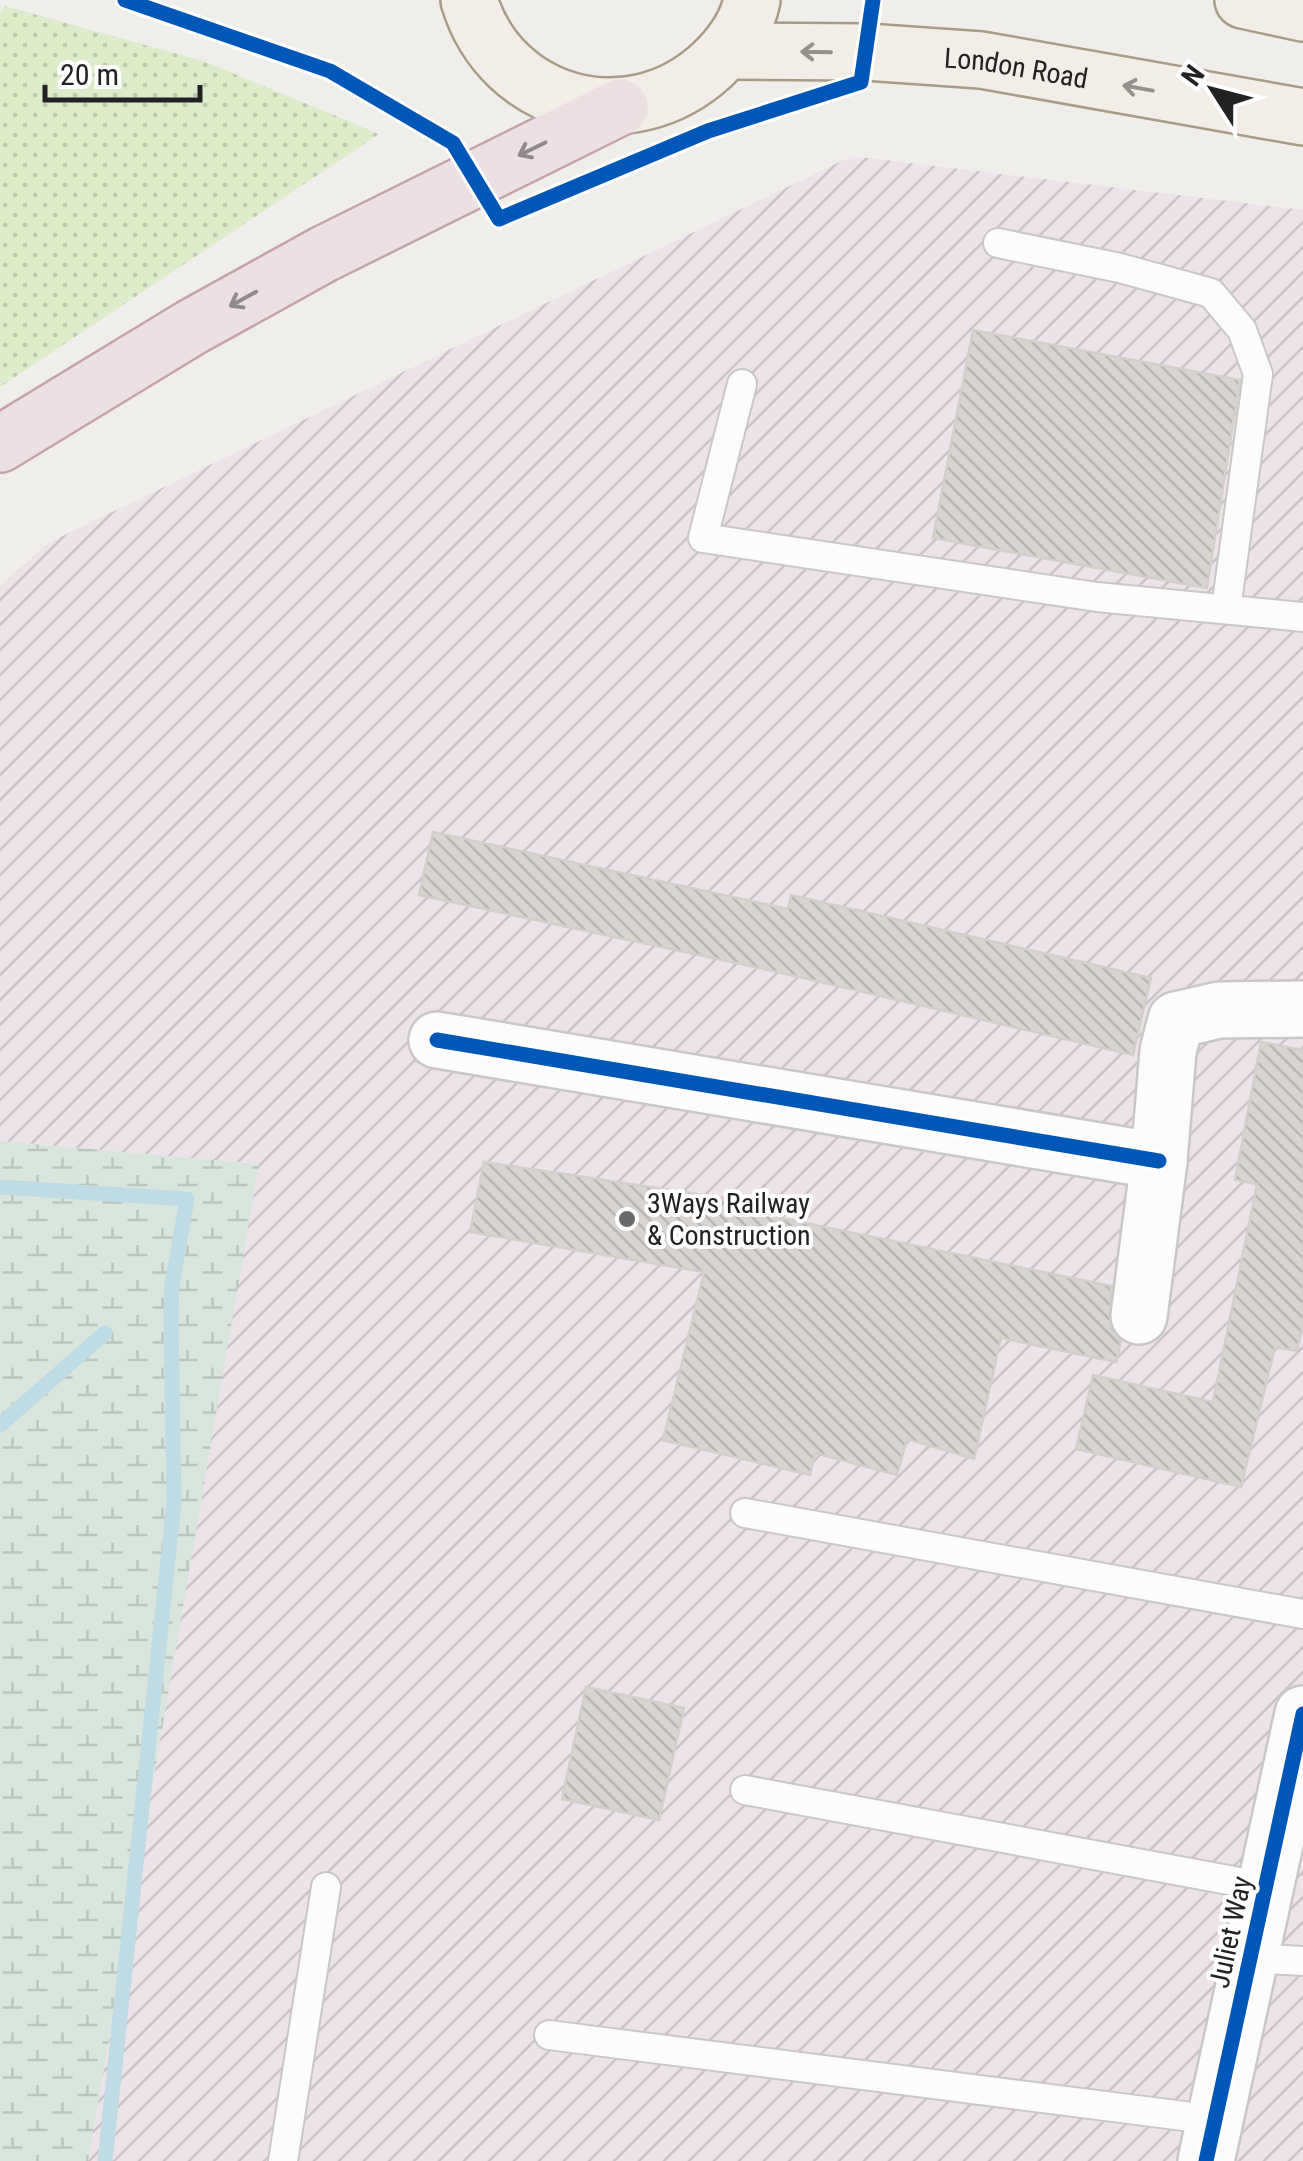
<svg xmlns="http://www.w3.org/2000/svg" width="1303" height="2161" font-family="'Roboto Condensed',sans-serif">
<style>
.industrial{fill:url(#industrial-furrows)}
.grass{fill:url(#grass-dots)}
.wetland{fill:url(#wetland-marsh)}
.lines{fill:none;stroke-linecap:round;stroke-linejoin:round}
.stream{stroke:#bfdbe3;stroke-width:15}
.building{fill:url(#building-back-hatch);stroke:#d3d0cc;stroke-width:2.5}
.lane-casing{stroke:#c9c8c7;stroke-width:32}
.street-casing{stroke:#c9c8c7;stroke-width:60}
.primary-casing{stroke:#a79c86;stroke-width:60}
.highway-casing{stroke:#c5a2ac;stroke-width:60}
.lane{stroke:#fdfcfc;stroke-width:28}
.street{stroke:#fdfcfc;stroke-width:55}
.primary{stroke:#f3ede7;stroke-width:55}
.highway{stroke:#ece0e2;stroke-width:55}
.cycleway-casing{stroke:#fff;stroke-width:21}
.cycleway{stroke:#0057b8;stroke-width:15}
.oneway{stroke:#95928e}
.oneway2{stroke:#918a8c}
.poi-dot{fill:#6a6968;stroke:#fff;stroke-width:4}
.labels{text-anchor:middle;stroke-width:8;stroke-linejoin:round;paint-order:stroke}
.street-label{font-size:28px;fill:#222;stroke:#fff}
.poi-label{font-size:28px;fill:#222;stroke:#fff;text-anchor:start}
</style>
<defs>
<pattern id="industrial-furrows" width="10" height="10" patternUnits="userSpaceOnUse" patternTransform="scale(2.5)"><rect width="10" height="10" fill="#ede4e9"/><path d="M-1 1l2-2M0 10L10 0M9 11l2-2" fill="none" stroke="#cbc3c8"/></pattern>
<pattern id="grass-dots" width="8" height="8" patternUnits="userSpaceOnUse" patternTransform="scale(2.5)"><rect width="8" height="8" fill="#ddeccb"/><path d="M2 2h.1M6 6h.1" fill="none" stroke="#bdcaae" stroke-width="1.8" stroke-linecap="round"/></pattern>
<pattern id="wetland-marsh" width="20" height="14" patternUnits="userSpaceOnUse" patternTransform="scale(2.5)"><rect width="20" height="14" fill="#d9e6de"/><path d="M1 5h8M5 5V1M11 12h8M15 12V8" fill="none" stroke="#bac5be"/></pattern>
<pattern id="building-back-hatch" width="6" height="6" patternUnits="userSpaceOnUse" patternTransform="scale(2.5)"><rect width="6" height="6" fill="#d7d4d2"/><path d="M-1 5l2 2M0 0l6 6M5-1l2 2" fill="none" stroke="#b8b6b4"/></pattern>
</defs>
<rect width="100%" height="100%" fill="#f0eeeb"/>
<!-- industrial -->
<polygon class="industrial" points="852,156 1303,210 1303,2161 88,2161 258,1164 0,1141 0,585 50,542"/>
<!-- grass -->
<polygon class="grass" points="5,6 206,62 379,134 0,387 0,13"/>
<!-- wetland -->
<polygon class="wetland" points="0,1141 259,1164 88,2161 0,2161"/>
<g class="lines">
<!-- stream -->
<g class="stream">
<polyline points="0,1187 187,1199 172,1285 171,1317 174,1502 105,2161"/>
<polyline points="0,1425 105,1333"/>
</g>
</g>
<!-- building -->
<g class="building">
<polygon points="973,330 1240,380 1207,588 933,538"/>
<polygon points="433,832 788,909 791,895 1151,978 1133,1055 773,971 419,895"/>
<polygon points="1261,1042 1303,1050 1303,1323 1297,1351 1275,1347 1241,1487 1076,1449 1093,1375 1213,1402 1257,1184 1235,1180"/>
<polygon points="484,1162 784,1207 781,1218 1111,1286 1110,1327 1121,1341 1116,1362 1001,1338 974,1459 907,1439 897,1475 815,1453 810,1475 663,1440 704,1272 470,1232"/>
<polygon points="586,1687 684,1708 659,1820 562,1799"/>
</g>
<g class="lines">
<!-- lane casing -->
<g class="lane-casing">
<g id="lane">
<polyline points="998,243 1120,268 1211,293 1242,330 1258,374 1226,609"/>
<polyline points="742,384 703,538 1097,597 1303,617"/>
<polyline points="745,1513 1303,1614"/>
<polyline points="745,1790 1266,1887"/>
<polyline points="1250,1958 1303,1961"/>
<polyline points="549,2035 1215,2120"/>
<polyline points="283,2161 326,1887"/>
</g>
</g>
<!-- street casing -->
<g class="street-casing">
<g id="street">
<polyline points="437,1040 1159,1161"/>
<polyline points="1139,1316 1159,1161 1168,1051 1176,1020 1219,1010 1303,1009"/>
<polyline points="1206,2161 1303,1714"/>
</g>
</g>
<!-- primary casing -->
<g class="primary-casing">
<g id="primary">
<path d="M469,0c32,107 161,141 243,65 18,-17 35,-40 40,-65"/>
<polyline points="1243,0 1303,13"/>
<path id="s1" d="M727,51l139,1 115,8 322,57"/>
</g>
</g>
<!-- highway casing -->
<g class="highway-casing">
<polyline id="highway" points="0,444 192,327 324,254 620,107"/>
</g>
<!-- lane -->
<use href="#lane" class="lane"/>
<!-- street -->
<use href="#street" class="street"/>
<!-- primary -->
<use href="#primary" class="primary"/>
<!-- highway -->
<use href="#highway" class="highway"/>
<!-- cycleway casing -->
<g class="cycleway-casing">
<g id="cycleway">
<polyline points="125,0 330,71 453,143 499,219 708,131 861,82 873,0"/>
<polyline points="437,1040 1159,1161"/>
<polyline points="1206,2161 1303,1714"/>
</g>
</g>
<!-- cycleway -->
<use href="#cycleway" class="cycleway"/>
</g>
<!-- one-way arrows -->
<defs><path id="oneway-shaft" d="M-6 0H5M1.5-3L5.5 0L1.5 3" fill="none" stroke-width="1.6" stroke-linecap="round" stroke-linejoin="round" transform="scale(2.5)"/></defs>
<g class="oneway">
<use href="#oneway-shaft" transform="translate(816 52) rotate(-179)"/>
<use href="#oneway-shaft" transform="translate(1138 88) rotate(-170)"/>
</g>
<g class="oneway2">
<use href="#oneway-shaft" transform="translate(532 149) rotate(154)"/>
<use href="#oneway-shaft" transform="translate(243 299) rotate(151)"/>
</g>
<!-- markers -->
<circle class="poi-dot" cx="627" cy="1219" r="10"/>
<g class="labels">
<!-- street labels -->
<g class="street-label">
<text dy="10" stroke="none"><textPath href="#s1" startOffset="290">London Road</textPath></text>
<text transform="translate(1230 1932) rotate(-78)" y="10">Juliet Way</text>
</g>
<!-- poi labels -->
<g class="poi-label">
<text x="647" y="1213">3Ways Railway<tspan x="647" dy="32">&amp; Construction</tspan></text>
</g>
</g>
<!-- north arrow -->
<g transform="translate(1213 90) rotate(306)" stroke="#ffffff" stroke-width="8" paint-order="stroke">
<path d="M0-8L18 38L0 25L-18 38Z" fill="#222222"/>
<text y="-15" font-size="28" font-weight="bold" text-anchor="middle" fill="#222222">N</text>
</g>
<!-- scale -->
<path d="M45 85v15h155v-15" fill="none" stroke="#222222" stroke-width="5"/>
<text x="60" y="85" font-size="30" fill="#222222" stroke="#ffffff" stroke-width="8" paint-order="stroke">20 m</text>
</svg>
